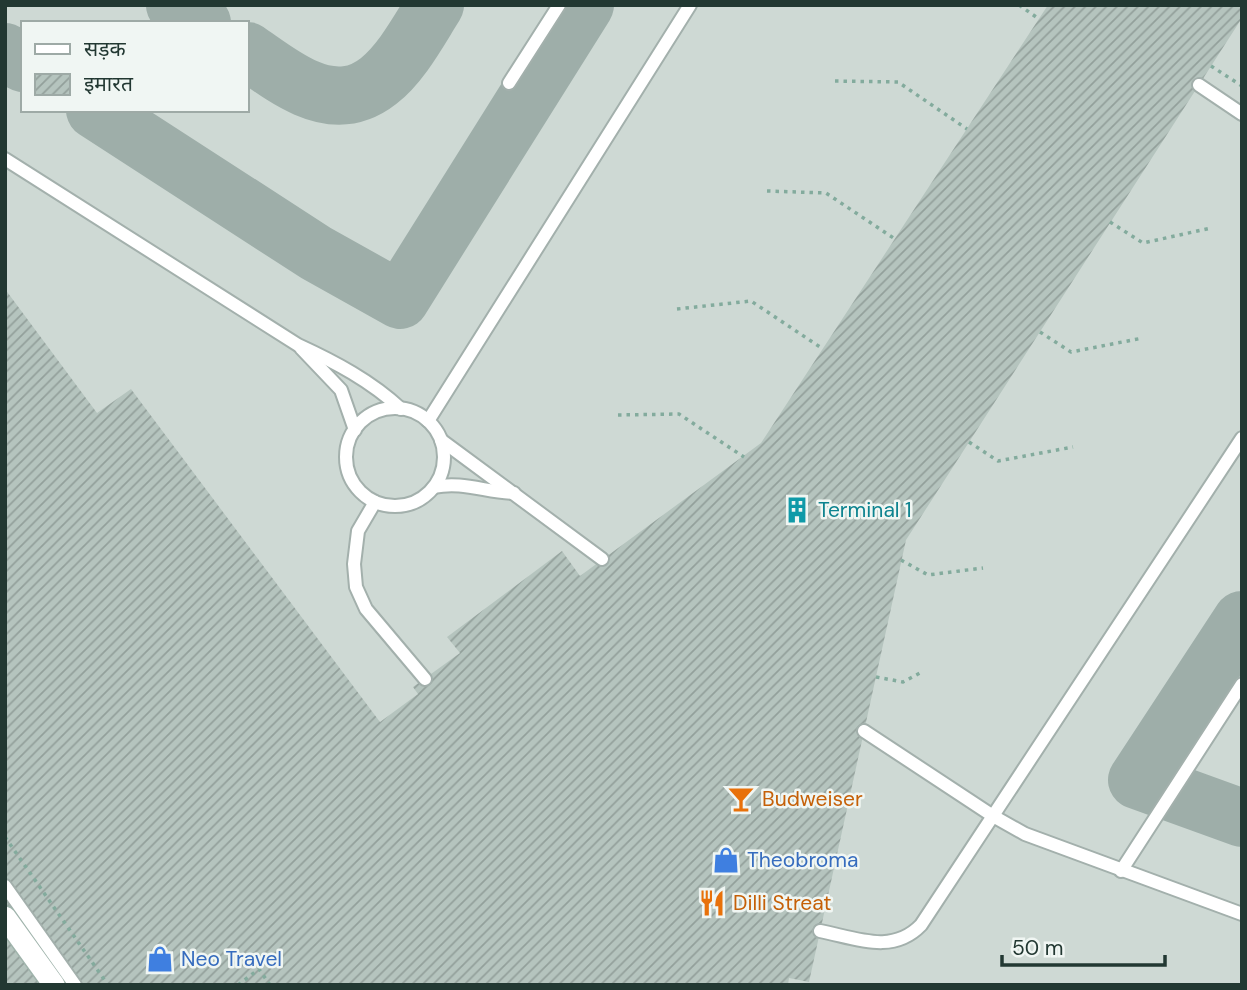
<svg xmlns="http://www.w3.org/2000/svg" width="1247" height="990" font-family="'DM Sans','Noto Sans Devanagari',sans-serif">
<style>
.built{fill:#ced9d4;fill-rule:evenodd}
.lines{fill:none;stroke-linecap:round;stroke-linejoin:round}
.taxiway{stroke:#9eaea9;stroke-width:58}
.building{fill:url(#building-hatch)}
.lane-casing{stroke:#a3b0ac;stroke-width:16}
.secondary-casing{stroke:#a0b4ac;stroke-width:24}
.path{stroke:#83ab9d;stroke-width:3.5;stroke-dasharray:3.5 5;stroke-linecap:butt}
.lane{stroke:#fff;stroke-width:12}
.secondary{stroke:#fff;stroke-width:21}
.labels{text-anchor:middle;stroke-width:5;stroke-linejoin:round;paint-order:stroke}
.culture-label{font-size:21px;fill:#0d838f;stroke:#f0f6f3;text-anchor:start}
.food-label{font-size:21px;fill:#c56008;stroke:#f0f6f3;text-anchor:start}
.shop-label{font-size:21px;fill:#366cbe;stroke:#f0f6f3;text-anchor:start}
</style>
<defs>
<pattern id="building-hatch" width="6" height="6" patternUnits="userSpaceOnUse" patternTransform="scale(1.75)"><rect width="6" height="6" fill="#b5c4be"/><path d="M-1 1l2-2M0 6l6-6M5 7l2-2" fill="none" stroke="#93a09b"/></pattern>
</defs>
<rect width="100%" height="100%" fill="#e0e9e5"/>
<!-- built -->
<path class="built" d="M5,5h1237v980h-1237zM23,23h224v87h-224z"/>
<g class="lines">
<!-- taxiway -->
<g class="taxiway">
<polyline points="175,5 202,23"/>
<path d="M247,51c19,13 38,28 59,37 69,30 99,-36 129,-83"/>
<polyline points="5,52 23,63"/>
<polyline points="95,110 316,253 400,300 585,5"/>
<polyline points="1242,620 1137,780 1242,818"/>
</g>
</g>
<!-- building -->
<polygon class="building" points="1048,5 1242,5 1242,18 906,540 809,982 789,978 788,985 5,985 5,289 97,413 131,389 380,722 418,694 413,687 460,653 447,637 562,551 580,576 761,443"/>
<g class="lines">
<!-- lane casing -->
<g class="lane-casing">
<g id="lane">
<polyline points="509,83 559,5"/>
<polyline points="1199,85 1242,114"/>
<path d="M5,159l293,186c37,17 73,36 103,64"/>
<polyline points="301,348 341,390 355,430"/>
<circle cx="395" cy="457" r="49"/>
<polyline points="428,421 690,5"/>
<polyline points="441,440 602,559"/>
<path d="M434,487c28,-6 52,5 80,6"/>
<polyline points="375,502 358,531 354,564 356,587 366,609 425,679"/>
<polyline points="864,731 993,816 1025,834 1242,914"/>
<polyline points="1121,871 1242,684"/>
<polyline points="5,886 75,985"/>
<path d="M820,931c36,7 72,24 101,-6l321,-487"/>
</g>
</g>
<!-- secondary casing -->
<g class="secondary-casing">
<polyline id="secondary" points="5,917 54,985"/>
</g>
<!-- path -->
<g class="path">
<polyline points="1019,5 1039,19"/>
<polyline points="1211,66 1242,86"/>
<polyline points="835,81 898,82 967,129"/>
<polyline points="767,191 826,193 895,239"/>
<polyline points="1110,222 1143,243 1211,228"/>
<polyline points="677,309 751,301 823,349"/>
<polyline points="1040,332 1071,352 1143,338"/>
<polyline points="618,415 679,414 744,457"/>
<polyline points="969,442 998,461 1073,447"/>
<polyline points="901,560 928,575 983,568"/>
<polyline points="876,677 903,682 920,673"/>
<polyline points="5,837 108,985"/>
<polyline points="238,985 259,969 270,985"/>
</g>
<!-- lane -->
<use href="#lane" class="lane"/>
<!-- secondary -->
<use href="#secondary" class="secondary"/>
</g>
<!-- icons -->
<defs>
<g id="building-bare" transform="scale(2.1)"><path d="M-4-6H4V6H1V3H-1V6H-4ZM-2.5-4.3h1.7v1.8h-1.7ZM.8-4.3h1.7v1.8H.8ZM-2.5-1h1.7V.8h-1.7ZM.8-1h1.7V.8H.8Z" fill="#0f9aa8" stroke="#f0f6f3" stroke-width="2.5" paint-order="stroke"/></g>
<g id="bar-bare" transform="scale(2.1)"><path d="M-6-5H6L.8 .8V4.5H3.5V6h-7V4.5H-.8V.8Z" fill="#e8710a" stroke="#f0f6f3" stroke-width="2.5" paint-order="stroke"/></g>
<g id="shop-bare" transform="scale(2.1)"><path d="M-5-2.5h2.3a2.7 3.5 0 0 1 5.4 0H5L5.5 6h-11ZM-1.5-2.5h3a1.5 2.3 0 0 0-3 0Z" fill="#3f7fe0" stroke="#f0f6f3" stroke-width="2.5" paint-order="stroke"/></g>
<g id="restaurant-bare" transform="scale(2.1)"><path d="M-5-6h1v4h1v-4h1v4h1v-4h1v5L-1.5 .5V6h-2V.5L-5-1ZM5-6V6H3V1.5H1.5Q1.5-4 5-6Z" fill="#e8710a" stroke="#f0f6f3" stroke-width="2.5" paint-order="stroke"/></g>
</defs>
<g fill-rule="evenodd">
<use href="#building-bare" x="797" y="510"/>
<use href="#bar-bare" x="741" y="799"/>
<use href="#shop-bare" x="726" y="860"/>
<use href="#restaurant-bare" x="712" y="903"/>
<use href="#shop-bare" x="160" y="959"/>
</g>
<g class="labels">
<!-- culture labels -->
<g class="culture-label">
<text x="818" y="517">Terminal 1</text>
</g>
<!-- food labels -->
<g class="food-label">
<text x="762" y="806">Budweiser</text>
<text x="733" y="910">Dilli Streat</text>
</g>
<!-- shop labels -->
<g class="shop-label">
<text x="747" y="867">Theobroma</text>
<text x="181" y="966">Neo Travel</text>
</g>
</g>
<!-- border -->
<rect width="1247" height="990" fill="none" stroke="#223832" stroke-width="14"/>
<!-- legend -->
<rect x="21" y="21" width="228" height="91" fill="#f0f6f3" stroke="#9eaaa6" stroke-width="2"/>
<rect x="35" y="44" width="35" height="10" fill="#ffffff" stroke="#9eaaa6" stroke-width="2"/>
<text x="84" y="56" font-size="21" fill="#223832">सड़क</text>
<rect x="35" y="74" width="35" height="21" fill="url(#building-hatch)" stroke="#9eaaa6" stroke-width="2"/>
<text x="84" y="91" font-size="21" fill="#223832">इमारत</text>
<!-- scale -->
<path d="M1002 955v10h163v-10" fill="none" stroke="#223832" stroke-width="3.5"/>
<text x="1012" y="955" font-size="21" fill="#223832" stroke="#f0f6f3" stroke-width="5" paint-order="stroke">50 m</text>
</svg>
